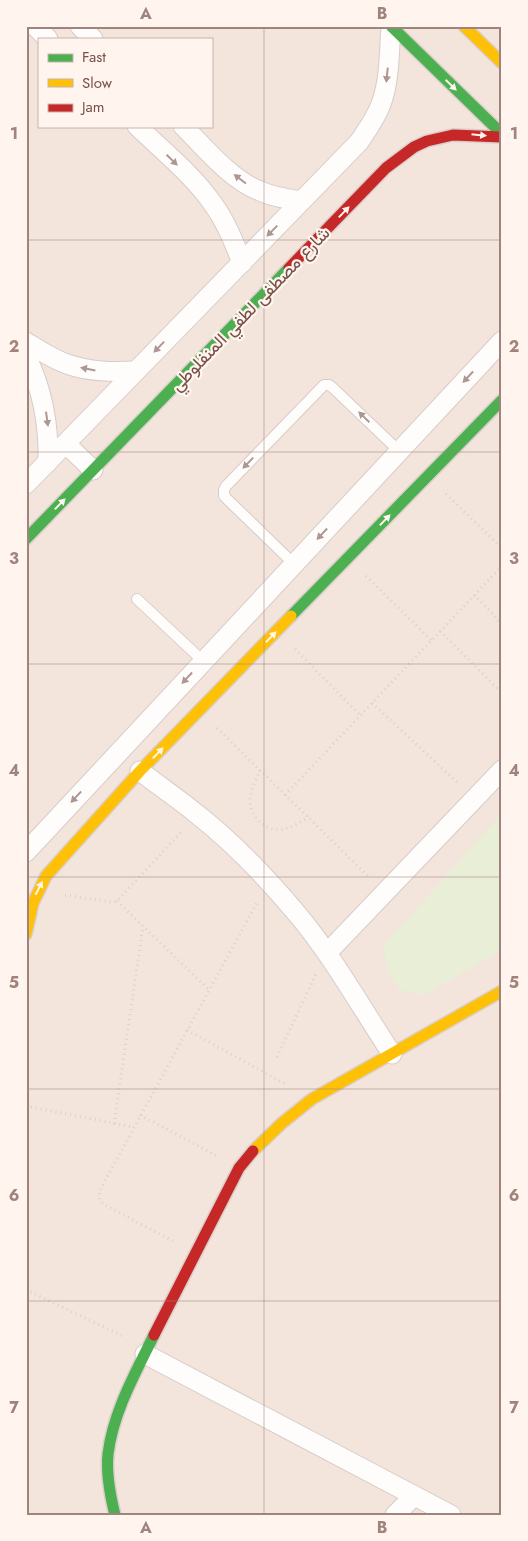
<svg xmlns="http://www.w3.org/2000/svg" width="528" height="1541" font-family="Jost,Vazirmatn,sans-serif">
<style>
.residential{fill:#f3e5dc;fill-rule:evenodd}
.green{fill:#e9eed7}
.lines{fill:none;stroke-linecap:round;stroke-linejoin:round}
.lane-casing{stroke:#d7ccc8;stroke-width:12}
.street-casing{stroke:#d7ccc8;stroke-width:21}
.fast-casing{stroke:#d9ceca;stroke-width:14}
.slow-casing{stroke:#d9ceca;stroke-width:14}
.jam-casing{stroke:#d9ceca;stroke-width:14}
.path{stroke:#dbd0ce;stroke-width:3;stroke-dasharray:1 4;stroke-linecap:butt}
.lane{stroke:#fefdfc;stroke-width:10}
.street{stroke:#fefdfc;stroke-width:19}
.fast{stroke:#4caf50;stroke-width:11}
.slow{stroke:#ffc107;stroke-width:11}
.jam{stroke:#c62828;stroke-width:11}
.oneway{fill:#ae9691}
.oneway2{fill:#fff5ee}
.grid{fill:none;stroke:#a0837d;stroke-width:1;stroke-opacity:0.55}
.labels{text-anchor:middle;stroke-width:4.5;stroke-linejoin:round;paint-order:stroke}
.street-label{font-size:18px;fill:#78514a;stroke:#fff5ee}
.neatline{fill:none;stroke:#a0837d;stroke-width:2}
.grid-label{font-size:16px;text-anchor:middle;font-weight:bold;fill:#a0837d}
</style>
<rect width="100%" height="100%" fill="#f8f1ec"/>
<!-- residential -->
<path class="residential" d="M26,26h476v1489h-476zM39,39h172v87h-172z"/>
<!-- green -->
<polygon class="green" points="502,813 502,950 424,995 400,990 389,974 383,946"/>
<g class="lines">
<!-- lane casing -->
<g class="lane-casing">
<g id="lane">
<polyline points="294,564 224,496 224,490 226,486 324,385 329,385 333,388 399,451"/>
<polyline points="137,599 203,661"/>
</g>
</g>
<!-- street casing -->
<g class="street-casing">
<g id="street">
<polyline points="35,26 48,39"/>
<polyline points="80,26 93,39"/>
<path d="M137,126c26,25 56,49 76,78 13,18 21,38 29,59"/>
<path d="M183,126c22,22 48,54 77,65 13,6 27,8 41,10"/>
<path d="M26,342c13,8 27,17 41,22 22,8 46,8 69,7"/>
<path d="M26,356c17,34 23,68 22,106"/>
<polyline points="66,444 93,470"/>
<path d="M26,484l333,-342c8,-12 17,-24 22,-38 9,-24 8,-52 10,-77"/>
<path d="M140,771c19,15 39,28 58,44 37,29 69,63 100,100 35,42 63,92 94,139"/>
<polyline points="26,852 502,341"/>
<polyline points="327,953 502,770"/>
<polyline points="145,1354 451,1515"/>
<polyline points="395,1515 414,1496"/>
</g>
</g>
<!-- fast casing -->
<g class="fast-casing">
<g id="fast">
<polyline points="391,26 502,134"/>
<polyline points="26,539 289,268"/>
<polyline points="291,616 502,400"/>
<path d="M115,1515c-5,-20 -9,-41 -7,-61 5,-42 28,-82 46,-119"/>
</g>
</g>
<!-- slow casing -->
<g class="slow-casing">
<g id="slow">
<polyline points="464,26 502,63"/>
<polyline points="26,934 33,903 46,876 140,771 291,616"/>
<polyline points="253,1151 282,1123 312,1099 502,991"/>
</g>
</g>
<!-- jam casing -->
<g class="jam-casing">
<g id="jam">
<polyline points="289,268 386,168 414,147 427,141 453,135 502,137"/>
<polyline points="154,1335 239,1168 253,1151"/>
</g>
</g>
<!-- path -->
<g class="path">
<polyline points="446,494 502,548"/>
<polyline points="366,576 431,640"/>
<polyline points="474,595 495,616 502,628"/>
<polyline points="440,631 502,693"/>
<polyline points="295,649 360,715"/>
<polyline points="372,703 459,784"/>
<polyline points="217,728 370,878"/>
<path d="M260,770c-3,9 -10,20 -10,30 0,19 19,35 38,28 7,-2 14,-7 21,-11"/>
<polyline points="285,795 502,566"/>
<polyline points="65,895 111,902 117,901 183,830"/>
<polyline points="117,901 209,990"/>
<polyline points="187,1030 287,1085"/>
<polyline points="277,1057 316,974"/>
<polyline points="26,1106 133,1127"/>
<polyline points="140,1115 217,1156"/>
<polyline points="114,1124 143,926"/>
<polyline points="173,1241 103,1204 100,1200 99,1192 258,901"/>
<polyline points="26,1290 125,1337"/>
</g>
<!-- lane -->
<use href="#lane" class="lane"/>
<!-- street -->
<use href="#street" class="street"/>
<!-- fast -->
<use href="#fast" class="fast"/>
<!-- slow -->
<use href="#slow" class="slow"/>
<!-- jam -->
<use href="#jam" class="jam"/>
</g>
<!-- one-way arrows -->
<defs><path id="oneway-solid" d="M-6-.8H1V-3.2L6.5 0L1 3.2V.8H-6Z" transform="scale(1.25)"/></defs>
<g class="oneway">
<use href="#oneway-solid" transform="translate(387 75) rotate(96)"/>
<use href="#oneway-solid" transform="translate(172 160) rotate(44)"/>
<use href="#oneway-solid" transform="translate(240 179) rotate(-143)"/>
<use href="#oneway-solid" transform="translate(272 231) rotate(134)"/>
<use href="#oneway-solid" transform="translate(159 347) rotate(134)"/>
<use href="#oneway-solid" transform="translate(88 369) rotate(-169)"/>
<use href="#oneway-solid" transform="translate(468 377) rotate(133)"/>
<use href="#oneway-solid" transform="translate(364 417) rotate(-136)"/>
<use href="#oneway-solid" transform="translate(47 419) rotate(82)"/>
<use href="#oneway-solid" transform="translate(248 463) rotate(134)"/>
<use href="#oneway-solid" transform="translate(322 534) rotate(133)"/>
<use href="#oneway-solid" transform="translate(187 678) rotate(133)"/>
<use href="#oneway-solid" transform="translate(76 797) rotate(133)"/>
</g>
<g class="oneway2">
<use href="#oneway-solid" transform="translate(451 85) rotate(44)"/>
<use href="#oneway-solid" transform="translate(479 135) rotate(6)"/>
<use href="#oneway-solid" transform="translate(344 212) rotate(-46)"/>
<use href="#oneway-solid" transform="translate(60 504) rotate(-46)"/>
<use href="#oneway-solid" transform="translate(385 520) rotate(-46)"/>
<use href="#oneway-solid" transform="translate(271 637) rotate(-46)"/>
<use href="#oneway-solid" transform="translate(158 753) rotate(-46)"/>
<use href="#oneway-solid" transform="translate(39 888) rotate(-63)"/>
</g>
<!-- grid -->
<path class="grid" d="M264,26v1489M26,240h476M26,452h476M26,664h476M26,877h476M26,1089h476M26,1301h476"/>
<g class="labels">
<!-- street labels -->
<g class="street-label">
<text transform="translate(250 309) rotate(-46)" y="6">شارع مصطفى لطفي المنفلوطي</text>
</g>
</g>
<!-- border -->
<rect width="528" height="1541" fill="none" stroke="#fff5ee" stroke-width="55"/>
<!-- legend -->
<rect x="38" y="38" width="175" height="90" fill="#fff5ee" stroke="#c9b3ac"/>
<rect x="48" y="54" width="25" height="8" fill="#4caf50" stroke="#c9b3ac"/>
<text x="82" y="62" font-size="15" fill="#78514a">Fast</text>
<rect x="48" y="79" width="25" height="8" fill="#ffc107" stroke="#c9b3ac"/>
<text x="82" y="88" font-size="15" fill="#78514a">Slow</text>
<rect x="48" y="104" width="25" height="8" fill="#c62828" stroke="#c9b3ac"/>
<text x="82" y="112" font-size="15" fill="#78514a">Jam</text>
<rect x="28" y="28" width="472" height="1486" class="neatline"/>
<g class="grid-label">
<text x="146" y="19">A</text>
<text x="382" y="19">B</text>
<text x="14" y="139">1</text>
<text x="514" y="139">1</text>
<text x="14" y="352">2</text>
<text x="514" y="352">2</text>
<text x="14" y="564">3</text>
<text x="514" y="564">3</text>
<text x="14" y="776">4</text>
<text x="514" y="776">4</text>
<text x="14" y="988">5</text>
<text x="514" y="988">5</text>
<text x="14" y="1201">6</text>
<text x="514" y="1201">6</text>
<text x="14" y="1413">7</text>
<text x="514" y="1413">7</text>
<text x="146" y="1533">A</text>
<text x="382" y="1533">B</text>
</g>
</svg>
